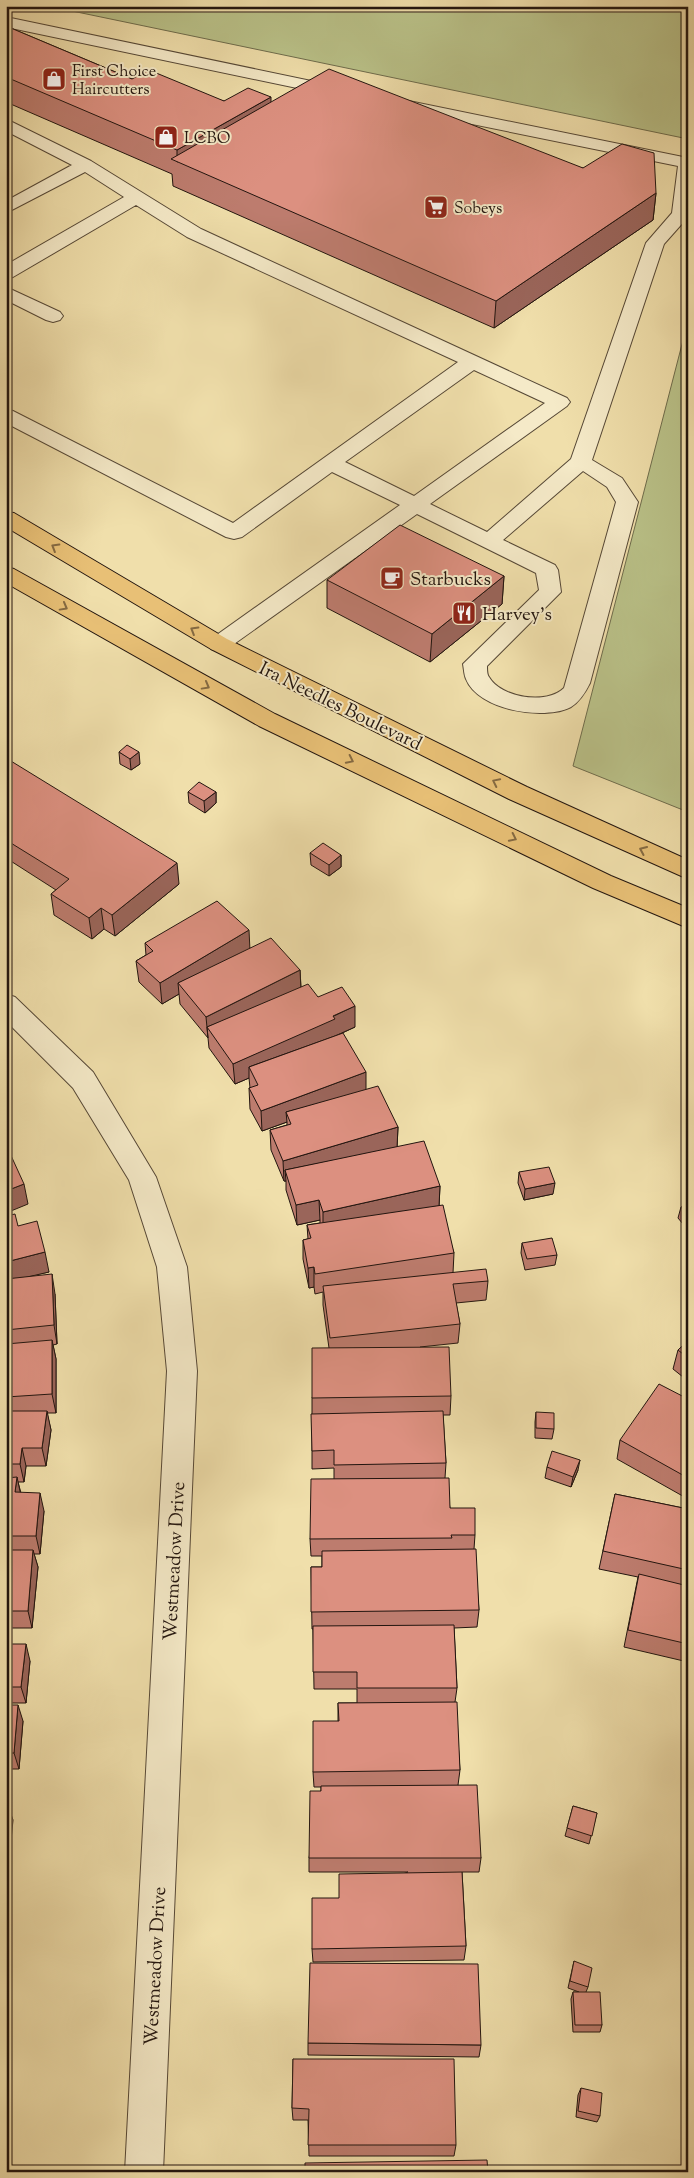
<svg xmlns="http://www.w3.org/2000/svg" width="694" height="2178" font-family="'Sorts Mill Goudy',serif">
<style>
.green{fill:#bac289;stroke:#6e6c4c}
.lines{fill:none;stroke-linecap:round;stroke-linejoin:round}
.minor-casing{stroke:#564836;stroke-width:2}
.major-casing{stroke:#22150f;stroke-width:2}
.minor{fill:#f5eac8;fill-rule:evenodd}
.major{fill:#e8c076;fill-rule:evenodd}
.wall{fill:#bd7c6e;stroke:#22150f}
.shaded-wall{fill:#9a655a;stroke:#22150f}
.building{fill:#dc9080;stroke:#22150f}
.oneway{stroke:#856a42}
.labels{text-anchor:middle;stroke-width:4;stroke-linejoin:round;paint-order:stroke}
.far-poi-label{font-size:16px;fill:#22150f;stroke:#f5eac8;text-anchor:start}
.poi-label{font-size:19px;fill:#22150f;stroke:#f5eac8;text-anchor:start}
.street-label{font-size:19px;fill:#22150f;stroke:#f5eac8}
</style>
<rect width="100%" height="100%" fill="#f0dfab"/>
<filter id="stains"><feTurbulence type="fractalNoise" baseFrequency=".004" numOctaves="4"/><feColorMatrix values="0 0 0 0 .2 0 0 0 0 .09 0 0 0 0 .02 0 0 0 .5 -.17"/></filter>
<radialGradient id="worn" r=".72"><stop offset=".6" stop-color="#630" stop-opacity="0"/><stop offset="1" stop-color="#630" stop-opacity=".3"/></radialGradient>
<!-- green -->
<g class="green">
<polygon points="48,6 688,6 688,139"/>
<polygon points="688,321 688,812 573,766"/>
</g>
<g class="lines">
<!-- minor casing -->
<g class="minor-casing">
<g id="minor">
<polygon points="6,17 340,87 346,88 348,92 346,96 340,97 6,27"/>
<path d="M404,100l284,58v59l-24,27 -72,216 30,18 16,24 -48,181c-5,10 -10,18 -19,24 -27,14 -93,3 -105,-28 -2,-4 -2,-10 -3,-15l76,-74 -3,-17 -119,-59 -190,135 -8,2 -8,-2 -3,-5 3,-5 189,-134 -68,-33 -90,65 -8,2 -8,-2 -220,-114v-14l7,2 220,112 225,-161 -271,-125 -51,-32 -123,72 -7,2v-14l118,-68 -39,-25 -79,41v-12l66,-36 -66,-34v-12l85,42 110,68 366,169 3,4 -3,4 -137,98 57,28 84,-73 75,-216 26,-30 6,-47 -280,-57 -3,-4 3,-4zM474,370l71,33 -131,93 -69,-34zM583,471l24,16 9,15 -52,186c-17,17 -63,10 -75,-11 -2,-2 -2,-8 -2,-11l74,-74 -3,-22 -3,-5 -52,-25z"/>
<polygon points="6,287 60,312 63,316 60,320 53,322 46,320 6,300"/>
<polygon points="6,994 15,997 93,1072 156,1177 187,1267 197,1371 163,2172 125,2172 167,1371 157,1267 129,1180 73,1088 6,1021"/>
</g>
</g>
<!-- major casing -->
<g class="major-casing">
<g id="major">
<polygon points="6,512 14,513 227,639 527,787 688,860 688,879 509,799 211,649 6,527"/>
<polygon points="6,567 14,569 275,714 611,876 688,908 688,928 593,888 259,726 6,583"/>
</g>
</g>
<!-- minor -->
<use href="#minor" class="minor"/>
<!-- major -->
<use href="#major" class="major"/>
</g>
<!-- wall -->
<g class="wall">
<polygon points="6,26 132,79 224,101 271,103 583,168 656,193 653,220 494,328 173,186 172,174 6,102"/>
<polygon points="504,576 502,604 430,662 327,608 327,580"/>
<polygon points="119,752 140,764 131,770 120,764"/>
<polygon points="6,758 179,884 115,936 104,929 92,939 54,915 51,894 56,890 6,858"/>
<polygon points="188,792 216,792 216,803 205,813 189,803"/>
<polygon points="310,853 341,855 341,867 329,876 311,865"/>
<polygon points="145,943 250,948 300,970 301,987 318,997 355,1027 336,1036 366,1090 398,1127 397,1147 440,1186 439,1206 454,1253 453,1273 488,1281 486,1300 456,1303 460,1324 458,1343 420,1347 451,1396 450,1415 443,1415 446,1463 445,1478 450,1508 475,1535 474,1549 479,1610 477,1627 454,1628 457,1688 455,1702 460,1770 458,1785 481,1858 479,1872 462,1872 466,1946 464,1960 313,1962 312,1949 339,1898 408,1872 309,1872 309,1858 321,1791 321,1787 314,1787 313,1772 338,1721 338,1703 357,1703 357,1689 314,1689 313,1629 312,1629 311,1567 322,1567 322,1556 311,1556 310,1539 334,1479 334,1468 312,1469 312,1398 329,1348 323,1305 323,1292 315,1294 314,1287 309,1288 303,1259 303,1240 308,1239 307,1225 320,1223 320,1220 297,1225 286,1190 286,1181 284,1181 271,1150 270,1130 287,1125 287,1122 262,1131 250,1109 249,1088 250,1088 249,1078 235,1084 209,1048 208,1038 180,1004 179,994 162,1004 139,982 136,961 146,955"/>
<polygon points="519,1172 553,1194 524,1200 518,1183"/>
<polygon points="688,1204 688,1230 678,1218 681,1207"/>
<polygon points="6,1216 18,1226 49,1272 30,1276 55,1294 57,1344 53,1345 56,1359 56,1413 47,1413 51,1430 46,1466 26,1466 24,1482 18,1482 21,1493 44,1511 40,1554 34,1554 38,1567 32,1628 6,1628"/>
<polygon points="522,1243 557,1255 555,1265 525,1270 521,1253"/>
<polygon points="688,1341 688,1381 673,1369 678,1350"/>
<polygon points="688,1399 688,1499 617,1459 620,1440"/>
<polygon points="536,1412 554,1429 552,1439 535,1438 535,1422"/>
<polygon points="547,1467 578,1470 571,1487 545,1478"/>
<polygon points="615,1494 688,1509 688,1662 624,1647 638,1577 599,1569"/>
<polygon points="6,1636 9,1644 30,1661 26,1703 6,1703"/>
<polygon points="6,1705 23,1721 19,1769 6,1769"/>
<polygon points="573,1806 597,1813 589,1844 565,1836"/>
<polygon points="574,1961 588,1987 586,1992 602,2025 600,2032 573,2032 571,1999 573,1992 579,1992 568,1988"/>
<polygon points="308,2043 481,2045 479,2057 308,2055"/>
<polygon points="293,2059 456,2145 454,2156 309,2156 308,2120 293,2120 292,2108"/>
<polygon points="581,2088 600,2116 597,2122 576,2117 578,2095"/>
</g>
<!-- shaded-wall -->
<g class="shaded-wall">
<polygon points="271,97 271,124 177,162 177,150"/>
<polygon points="656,193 653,220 494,328 496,301"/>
<polygon points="504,576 502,604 430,662 432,634"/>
<polygon points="139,752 140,764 131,770 130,759"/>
<polygon points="216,792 216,803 205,813 204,801"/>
<polygon points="341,855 341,867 329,876 329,865"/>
<polygon points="177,863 179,884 115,936 112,915"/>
<polygon points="101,908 104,929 92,939 89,918"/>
<polygon points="249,930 250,951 178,983 179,994 162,1004 160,983"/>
<polygon points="300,970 301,991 207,1027 208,1038 206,1017"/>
<polygon points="355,1006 355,1027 335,1036 249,1067 249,1078 235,1084 233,1064"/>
<polygon points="366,1072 366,1092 286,1112 287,1122 262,1131 261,1111"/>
<polygon points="398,1127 397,1148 285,1170 286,1181 284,1181 283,1161"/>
<polygon points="555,1183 553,1194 524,1200 525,1189"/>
<polygon points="24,1184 28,1204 6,1213 6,1191"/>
<polygon points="440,1186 439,1206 323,1231 323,1212"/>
<polygon points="319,1200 320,1220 297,1225 296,1205"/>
<polygon points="45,1252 49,1272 6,1282 6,1262"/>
<polygon points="314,1267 314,1287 309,1288 308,1268"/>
<polygon points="52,1274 55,1294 57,1344 54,1325"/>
<polygon points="52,1340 56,1359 56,1413 52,1394"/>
<polygon points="47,1411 51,1430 46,1466 42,1448"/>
<polygon points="22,1448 26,1466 24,1482 20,1464"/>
<polygon points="580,1460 578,1470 571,1487 573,1477"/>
<polygon points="17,1477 21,1496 15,1492"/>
<polygon points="40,1493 44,1511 40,1554 36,1536"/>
<polygon points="33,1550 38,1567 32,1628 28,1611"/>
<polygon points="6,1636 9,1645 6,1657"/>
<polygon points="26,1644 30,1661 26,1703 21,1687"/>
<polygon points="18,1705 23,1721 19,1769 14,1753"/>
<polygon points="8,1805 13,1820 8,1871 6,1866 6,1820"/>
<polygon points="6,1886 8,1890 6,1905"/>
</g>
<!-- building -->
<g class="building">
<polygon points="6,26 132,79 149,70 224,101 248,88 271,97 177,150 6,77"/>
<polygon points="329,69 583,168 622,144 654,153 656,193 496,301 171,159"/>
<polygon points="400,525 504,576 432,634 327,580"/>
<polygon points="127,745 139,752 130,759 119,752"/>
<polygon points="6,758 177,863 112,915 101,908 89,918 51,894 69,879 6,840"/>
<polygon points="199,782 216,792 204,801 188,792"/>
<polygon points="323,843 341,855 329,865 310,853"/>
<polygon points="217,901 249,930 160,983 136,961 153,951 145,943"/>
<polygon points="271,938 300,970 206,1017 178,983"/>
<polygon points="308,984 318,997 342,987 355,1006 333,1016 335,1019 233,1064 207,1027"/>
<polygon points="343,1033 366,1072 261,1111 249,1088 258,1085 249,1067"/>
<polygon points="378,1086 398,1127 283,1161 270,1130 291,1124 286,1112"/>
<polygon points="424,1141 440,1186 323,1212 319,1200 296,1205 285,1170"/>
<polygon points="6,1149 8,1149 24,1184 6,1191"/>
<polygon points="549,1167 555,1183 525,1189 519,1172"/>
<polygon points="688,1204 688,1216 681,1207"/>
<polygon points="443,1205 454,1253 315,1274 314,1267 308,1268 303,1240 311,1238 307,1225"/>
<polygon points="15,1214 18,1226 37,1221 45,1252 6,1262 6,1216"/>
<polygon points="552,1238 557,1255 527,1259 522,1243"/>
<polygon points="486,1269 488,1281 453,1284 460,1324 330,1338 323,1286"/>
<polygon points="52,1274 54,1325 6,1330 6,1279"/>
<polygon points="52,1340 52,1394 6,1397 6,1344"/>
<polygon points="688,1341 688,1358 678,1350"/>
<polygon points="449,1347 451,1396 312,1398 312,1348"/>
<polygon points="659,1384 688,1399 688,1478 620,1440"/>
<polygon points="6,1411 47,1411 42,1448 22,1448 20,1464 6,1464"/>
<polygon points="443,1411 446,1463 334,1465 334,1450 312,1451 311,1414"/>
<polygon points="536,1412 554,1413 554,1429 536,1428"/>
<polygon points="552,1451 580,1460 573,1477 547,1467"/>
<polygon points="17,1477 15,1492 40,1493 36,1536 6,1536 6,1478"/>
<polygon points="449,1478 450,1508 475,1508 475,1535 451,1535 452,1538 310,1539 311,1479"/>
<polygon points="615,1494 688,1509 688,1570 603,1551"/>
<polygon points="476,1549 479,1610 311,1612 311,1567 322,1567 322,1551"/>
<polygon points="6,1550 33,1550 28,1611 6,1611"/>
<polygon points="639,1574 688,1586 688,1644 628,1630"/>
<polygon points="454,1625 457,1688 357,1688 357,1672 313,1672 313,1626"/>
<polygon points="6,1644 26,1644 21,1687 6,1687"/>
<polygon points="457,1702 460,1770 313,1772 313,1721 339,1721 338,1703"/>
<polygon points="6,1705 18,1705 14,1753 6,1753"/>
<polygon points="477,1785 481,1858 309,1858 310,1791 321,1791 321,1786"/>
<polygon points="6,1805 8,1805 6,1820"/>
<polygon points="573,1806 597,1813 592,1836 567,1828"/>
<polygon points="462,1872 466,1946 312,1949 312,1898 339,1898 339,1874"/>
<polygon points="574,1961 592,1968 588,1987 570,1981"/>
<polygon points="310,1963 478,1964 481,2045 308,2043"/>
<polygon points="573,1992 600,1992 602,2025 575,2025"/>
<polygon points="293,2059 454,2059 456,2145 308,2145 309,2109 292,2108"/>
<polygon points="581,2088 602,2093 600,2116 578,2111"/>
<polygon points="487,2160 488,2172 305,2172 305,2163"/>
</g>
<!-- one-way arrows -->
<defs><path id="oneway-chevron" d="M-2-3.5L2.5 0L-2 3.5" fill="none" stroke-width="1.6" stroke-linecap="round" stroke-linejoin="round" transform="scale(1.25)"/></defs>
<g class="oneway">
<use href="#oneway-chevron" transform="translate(55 547) rotate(-149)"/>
<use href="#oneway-chevron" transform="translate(64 607) rotate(29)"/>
<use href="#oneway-chevron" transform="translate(194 630) rotate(-149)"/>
<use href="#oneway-chevron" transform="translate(206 686) rotate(29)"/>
<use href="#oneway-chevron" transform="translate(350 760) rotate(26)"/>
<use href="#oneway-chevron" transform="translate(496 782) rotate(-154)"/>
<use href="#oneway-chevron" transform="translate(513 838) rotate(26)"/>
<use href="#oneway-chevron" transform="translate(643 850) rotate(-156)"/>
</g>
<!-- icons -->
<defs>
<g id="shop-square" transform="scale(1.25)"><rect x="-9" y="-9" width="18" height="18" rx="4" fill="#8f2418" stroke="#f5eac8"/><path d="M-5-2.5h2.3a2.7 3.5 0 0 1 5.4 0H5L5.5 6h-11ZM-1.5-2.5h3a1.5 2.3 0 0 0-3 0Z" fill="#fff"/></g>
<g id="supermarket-square" transform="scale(1.25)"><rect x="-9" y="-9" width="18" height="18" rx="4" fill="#8f2418" stroke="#f5eac8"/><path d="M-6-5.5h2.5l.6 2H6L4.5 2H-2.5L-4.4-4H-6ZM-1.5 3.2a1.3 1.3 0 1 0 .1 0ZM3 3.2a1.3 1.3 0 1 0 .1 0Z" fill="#fff"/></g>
<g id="cafe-square" transform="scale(1.25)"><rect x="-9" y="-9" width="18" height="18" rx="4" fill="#8f2418" stroke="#f5eac8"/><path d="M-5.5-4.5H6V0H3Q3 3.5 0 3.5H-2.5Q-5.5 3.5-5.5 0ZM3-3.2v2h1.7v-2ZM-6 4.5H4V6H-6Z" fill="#fff"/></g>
<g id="restaurant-square" transform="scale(1.25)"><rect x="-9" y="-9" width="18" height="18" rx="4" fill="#8f2418" stroke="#f5eac8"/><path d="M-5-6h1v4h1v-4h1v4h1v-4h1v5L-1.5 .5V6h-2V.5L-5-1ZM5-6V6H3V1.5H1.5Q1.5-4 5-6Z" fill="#fff"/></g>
</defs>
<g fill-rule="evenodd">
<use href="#shop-square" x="54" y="79"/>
<use href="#shop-square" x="166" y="137"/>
<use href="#supermarket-square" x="436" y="207"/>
<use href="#cafe-square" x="392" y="578"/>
<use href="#restaurant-square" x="464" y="613"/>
</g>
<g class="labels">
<!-- far-poi labels -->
<g class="far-poi-label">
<text x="72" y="76">First Choice<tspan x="72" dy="18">Haircutters</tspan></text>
<text x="184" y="143">LCBO</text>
<text x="454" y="213">Sobeys</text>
</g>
<!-- poi labels -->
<g class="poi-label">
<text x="410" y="585">Starbucks</text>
<text x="482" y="620">Harvey's</text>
</g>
<!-- street labels -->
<g class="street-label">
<text transform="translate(341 705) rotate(26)" y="7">Ira Needles Boulevard</text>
<text transform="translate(173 1561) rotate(-87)" y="7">Westmeadow Drive</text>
<text transform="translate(154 1966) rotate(-87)" y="7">Westmeadow Drive</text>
</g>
</g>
<!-- margin -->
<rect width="694" height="2178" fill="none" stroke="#f0dfab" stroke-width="25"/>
<rect x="8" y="8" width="679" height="2163" fill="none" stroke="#22150f" stroke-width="2.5"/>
<rect x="12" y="12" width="669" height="2153" fill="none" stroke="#22150f"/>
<rect width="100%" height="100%" filter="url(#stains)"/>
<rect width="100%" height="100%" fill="url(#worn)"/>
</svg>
